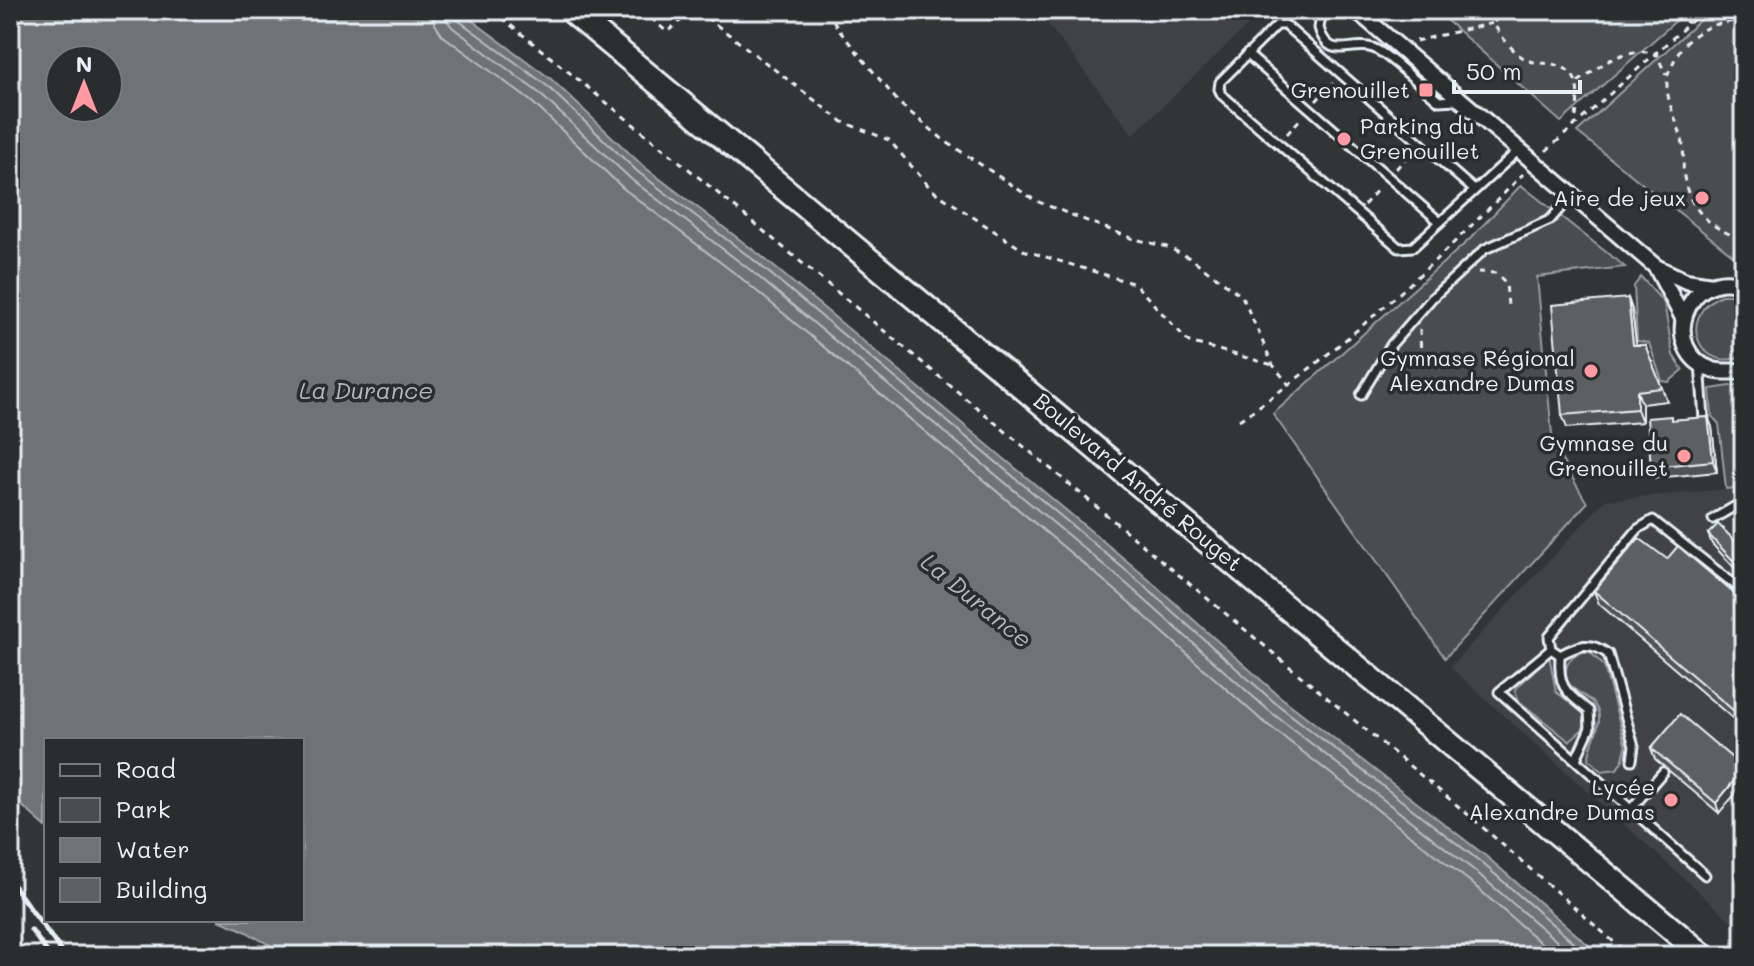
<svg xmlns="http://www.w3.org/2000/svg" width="1754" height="966" font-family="Mali,sans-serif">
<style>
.built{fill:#3f4244}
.green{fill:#494d4f;stroke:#989fa4;stroke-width:2}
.water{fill:#6e7376;stroke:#9fa5aa;stroke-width:2;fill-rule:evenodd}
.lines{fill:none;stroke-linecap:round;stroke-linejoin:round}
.shore{stroke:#b7bfc4;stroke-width:2}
.service-casing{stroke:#e8f1f8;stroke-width:13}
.minor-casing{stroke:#e8f1f8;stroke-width:20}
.primary-casing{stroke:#e8f1f8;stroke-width:28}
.path{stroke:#e8f1f8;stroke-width:3;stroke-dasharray:6 6;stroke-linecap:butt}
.service{stroke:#2a2d2e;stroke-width:7}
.minor{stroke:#2a2d2e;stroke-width:14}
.primary{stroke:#2a2d2e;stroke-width:22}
.rail{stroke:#e8f1f8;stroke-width:5}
.wall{fill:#4f5355;stroke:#e8f1f8;stroke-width:2}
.shaded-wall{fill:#404345;stroke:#e8f1f8;stroke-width:2}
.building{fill:#5c6063;stroke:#e8f1f8;stroke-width:2}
.poi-dot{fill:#ff9aa2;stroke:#2a2d2e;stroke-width:3}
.labels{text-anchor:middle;stroke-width:7;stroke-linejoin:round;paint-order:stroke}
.poi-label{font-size:22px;fill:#e8f1f8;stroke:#2a2d2e;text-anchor:end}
.street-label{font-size:22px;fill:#e8f1f8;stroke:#2a2d2e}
.water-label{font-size:24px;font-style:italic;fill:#b1b8be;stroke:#2a2d2e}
</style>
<rect width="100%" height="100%" fill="#323536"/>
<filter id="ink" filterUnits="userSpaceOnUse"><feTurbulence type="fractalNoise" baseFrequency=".0125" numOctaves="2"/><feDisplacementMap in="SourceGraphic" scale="16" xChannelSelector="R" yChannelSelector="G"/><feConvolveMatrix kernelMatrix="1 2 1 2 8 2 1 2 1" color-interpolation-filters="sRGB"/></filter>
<g filter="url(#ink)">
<!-- built -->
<g class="built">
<polygon points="1037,10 1264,10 1133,135"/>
<polygon points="1744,484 1744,933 1450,667 1605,500 1739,488"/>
</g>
<!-- green -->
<g class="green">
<polygon points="1435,10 1688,10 1561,122"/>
<polygon points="1711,10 1744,10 1744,264 1577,132"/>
<polygon points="1521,185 1625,267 1537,277 1553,445 1587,503 1445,658 1273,414 1470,239"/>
<polygon points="1641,277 1664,303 1673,355 1683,370 1669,382 1662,381 1649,343 1637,341 1634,286"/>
<path d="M1721,295h15l8,5v55c-43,21 -70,-38 -23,-60z"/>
<polygon points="1744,384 1744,484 1739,488 1726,489 1719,424 1712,416 1710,389"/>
<path d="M1582,652h8l14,14 22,81 -3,12 -6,10 -15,2 -13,-12c0,-15 11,-28 10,-42 -1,-24 -37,-22 -33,-48 2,-10 8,-13 16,-17z"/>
<polygon points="1549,655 1556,692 1587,715 1583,729 1569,741 1519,701 1515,690"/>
</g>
<!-- water -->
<path class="water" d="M10,10h448l93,69 92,87 117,89 380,317 138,123 209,162 114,99h-1312l-46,-26 -24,-10h83v-180h-256v87l-36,-32zM60,60h48v48h-48z"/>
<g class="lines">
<!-- shore -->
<g class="shore">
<polyline points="432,10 435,24 442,35 532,102 624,189 741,278 1121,595 1259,718 1468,880 1556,956"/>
<polyline points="444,10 446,19 452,27 539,93 632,180 749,269 1129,586 1267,709 1475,871 1574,956"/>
<polyline points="454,10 458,20 546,85 638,172 755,261 1135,578 1273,701 1482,863 1589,956"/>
</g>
<!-- service casing -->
<g class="service-casing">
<g id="service">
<path d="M1322,10l-3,18c10,34 32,13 54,20 15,5 51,41 66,53l17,-1"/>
<polyline points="1247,54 1440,222"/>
<polyline points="1474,190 1285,25 1277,25 1220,82 1219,89 1222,95 1399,248 1413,247 1520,149"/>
<polyline points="1700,363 1704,419"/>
<polyline points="1361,395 1391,345 1432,298 1485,249 1550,220 1572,195"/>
<polyline points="1713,519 1744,501"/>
<polyline points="1551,649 1499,692 1705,875"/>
<path d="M1560,655c-2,33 5,36 29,56l1,17 -14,31"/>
<path d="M1632,760l2,-14 -26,-92c-19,-14 -29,-9 -48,1l-9,-6 -2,-12 89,-108 15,-9 91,72"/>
<polyline points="1631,809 1663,772"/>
</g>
</g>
<!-- minor casing -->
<g class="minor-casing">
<g id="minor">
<polyline points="1356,10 1656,267 1686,281 1712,285"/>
<polyline points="1656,267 1683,318"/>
<path d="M1744,286c-57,-22 -88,65 -31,84 11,3 20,1 31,1"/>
</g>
</g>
<!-- primary casing -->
<g class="primary-casing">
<polyline id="primary" points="570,10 1704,956"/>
</g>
<!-- path -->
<g class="path">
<polyline points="492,10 685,166 1464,811 1630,956"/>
<polyline points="642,10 667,32 693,10"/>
<polyline points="697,10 843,122 889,140 932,190 1023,250 1135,284 1189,342 1273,365"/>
<polyline points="828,10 838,29 900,104 945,141 1036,201 1131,238 1167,247 1192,259 1242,296 1273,365 1290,386"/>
<polyline points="1664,10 1689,23"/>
<path d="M1744,21c-30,0 -58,11 -70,40 -4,8 -8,15 -7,24 0,18 10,36 15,54 3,12 0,24 2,37 4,33 29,55 60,63"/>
<polyline points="1494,22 1505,10"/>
<path d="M1416,41l77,-18c9,14 19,29 34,37 7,3 17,3 25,4 33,6 26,35 23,61"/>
<path d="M1578,82c26,-19 44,-35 78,-29l10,22"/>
<polyline points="1316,101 1333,83"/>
<polyline points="1287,134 1303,116"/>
<polyline points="1546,151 1704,10"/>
<polyline points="1396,169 1412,151"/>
<polyline points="1364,205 1380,187"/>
<polyline points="1478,272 1496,273 1506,283 1508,306"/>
<polyline points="1420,329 1421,361"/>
<path d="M1239,420c101,-68 199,-159 284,-246"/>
</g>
<!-- service -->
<use href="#service" class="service"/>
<!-- minor -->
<use href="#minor" class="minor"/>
<!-- primary -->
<use href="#primary" class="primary"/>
<!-- rail -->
<g class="rail">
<polyline points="10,881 65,956"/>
<polyline points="31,930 50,956"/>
</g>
</g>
<!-- wall -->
<g class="wall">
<polygon points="1628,298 1632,310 1636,345 1645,345 1667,401 1642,404 1642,422 1567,428 1562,415"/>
<polygon points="1708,417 1712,427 1717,472 1655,478 1651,467 1672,420"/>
<polygon points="1708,534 1739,545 1744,540 1744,578 1712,544"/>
<polygon points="1667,559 1744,602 1744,728 1599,604 1594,591"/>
<polygon points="1651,748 1744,768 1719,813 1655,759"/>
</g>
<!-- shaded-wall -->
<g class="shaded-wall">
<polygon points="1628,298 1632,310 1638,358 1633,345"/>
<polygon points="1637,391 1642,404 1642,422 1637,409"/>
<polygon points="1708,417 1712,427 1717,472 1713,461"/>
<polygon points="1744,769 1744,784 1719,813 1716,803"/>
</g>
<!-- building -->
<g class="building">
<polygon points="1628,298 1633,345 1645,345 1662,388 1637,391 1637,409 1562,415 1552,305"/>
<polygon points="1671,416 1671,420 1708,417 1713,461 1651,467 1647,418"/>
<polygon points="1718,524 1739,545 1744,540 1744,572 1708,534"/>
<polygon points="1639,538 1667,559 1678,546 1744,602 1744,713 1741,717 1594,591"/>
<polygon points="1680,714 1744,768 1716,803 1651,748"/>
</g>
</g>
<!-- markers -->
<g class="poi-dot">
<rect x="1418" y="82" width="16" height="16" rx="4"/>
<circle cx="1344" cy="139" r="8"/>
<circle cx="1702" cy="198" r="8"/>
<circle cx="1591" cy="371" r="8"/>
<circle cx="1684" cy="456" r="8"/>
<circle cx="1671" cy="800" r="8"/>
</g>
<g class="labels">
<!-- poi labels -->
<g class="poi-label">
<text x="1410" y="98">Grenouillet</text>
<text x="1360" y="134" text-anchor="start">Parking du<tspan x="1360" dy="25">Grenouillet</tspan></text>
<text x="1686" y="206">Aire de jeux</text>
<text x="1575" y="366">Gymnase Régional<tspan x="1575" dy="25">Alexandre Dumas</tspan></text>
<text x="1668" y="451">Gymnase du<tspan x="1668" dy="25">Grenouillet</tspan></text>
<text x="1655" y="795">Lycée<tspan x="1655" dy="25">Alexandre Dumas</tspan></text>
</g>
<!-- street labels -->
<g class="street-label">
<text transform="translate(1138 482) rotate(40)" y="8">Boulevard André Rouget</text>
</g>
<!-- water labels -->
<g class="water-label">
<text x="366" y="399">La Durance</text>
<text transform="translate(976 601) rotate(39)" y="8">La Durance</text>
</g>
</g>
<!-- margin -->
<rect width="1754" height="966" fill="none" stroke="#2a2d2e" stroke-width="40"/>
<rect x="20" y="20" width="1714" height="926" fill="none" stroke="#e8f1f8" stroke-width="3" filter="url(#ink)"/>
<!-- legend -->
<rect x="44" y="738" width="260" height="184" fill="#2a2d2e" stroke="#767b7f" stroke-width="2"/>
<rect x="60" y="764" width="40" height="12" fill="#2a2d2e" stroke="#767b7f" stroke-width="2"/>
<text x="116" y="778" font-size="24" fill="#e8f1f8">Road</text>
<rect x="60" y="798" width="40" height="24" fill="#494d4f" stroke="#767b7f" stroke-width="2"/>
<text x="116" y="818" font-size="24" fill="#e8f1f8">Park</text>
<rect x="60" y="838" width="40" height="24" fill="#6e7376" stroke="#767b7f" stroke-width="2"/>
<text x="116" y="858" font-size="24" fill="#e8f1f8">Water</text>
<rect x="60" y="878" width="40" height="24" fill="#5c6063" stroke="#767b7f" stroke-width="2"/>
<text x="116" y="898" font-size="24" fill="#e8f1f8">Building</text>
<!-- north arrow -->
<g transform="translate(84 84)"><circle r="38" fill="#2a2d2e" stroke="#767b7f" stroke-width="2"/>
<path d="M0-6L14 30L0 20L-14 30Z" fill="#ff9aa2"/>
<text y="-12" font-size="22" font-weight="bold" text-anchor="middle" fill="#e8f1f8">N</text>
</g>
<!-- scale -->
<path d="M1454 80v12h126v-12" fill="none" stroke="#e8f1f8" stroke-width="4"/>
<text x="1466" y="80" font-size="24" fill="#e8f1f8" stroke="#2a2d2e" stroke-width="6" paint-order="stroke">50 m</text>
</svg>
